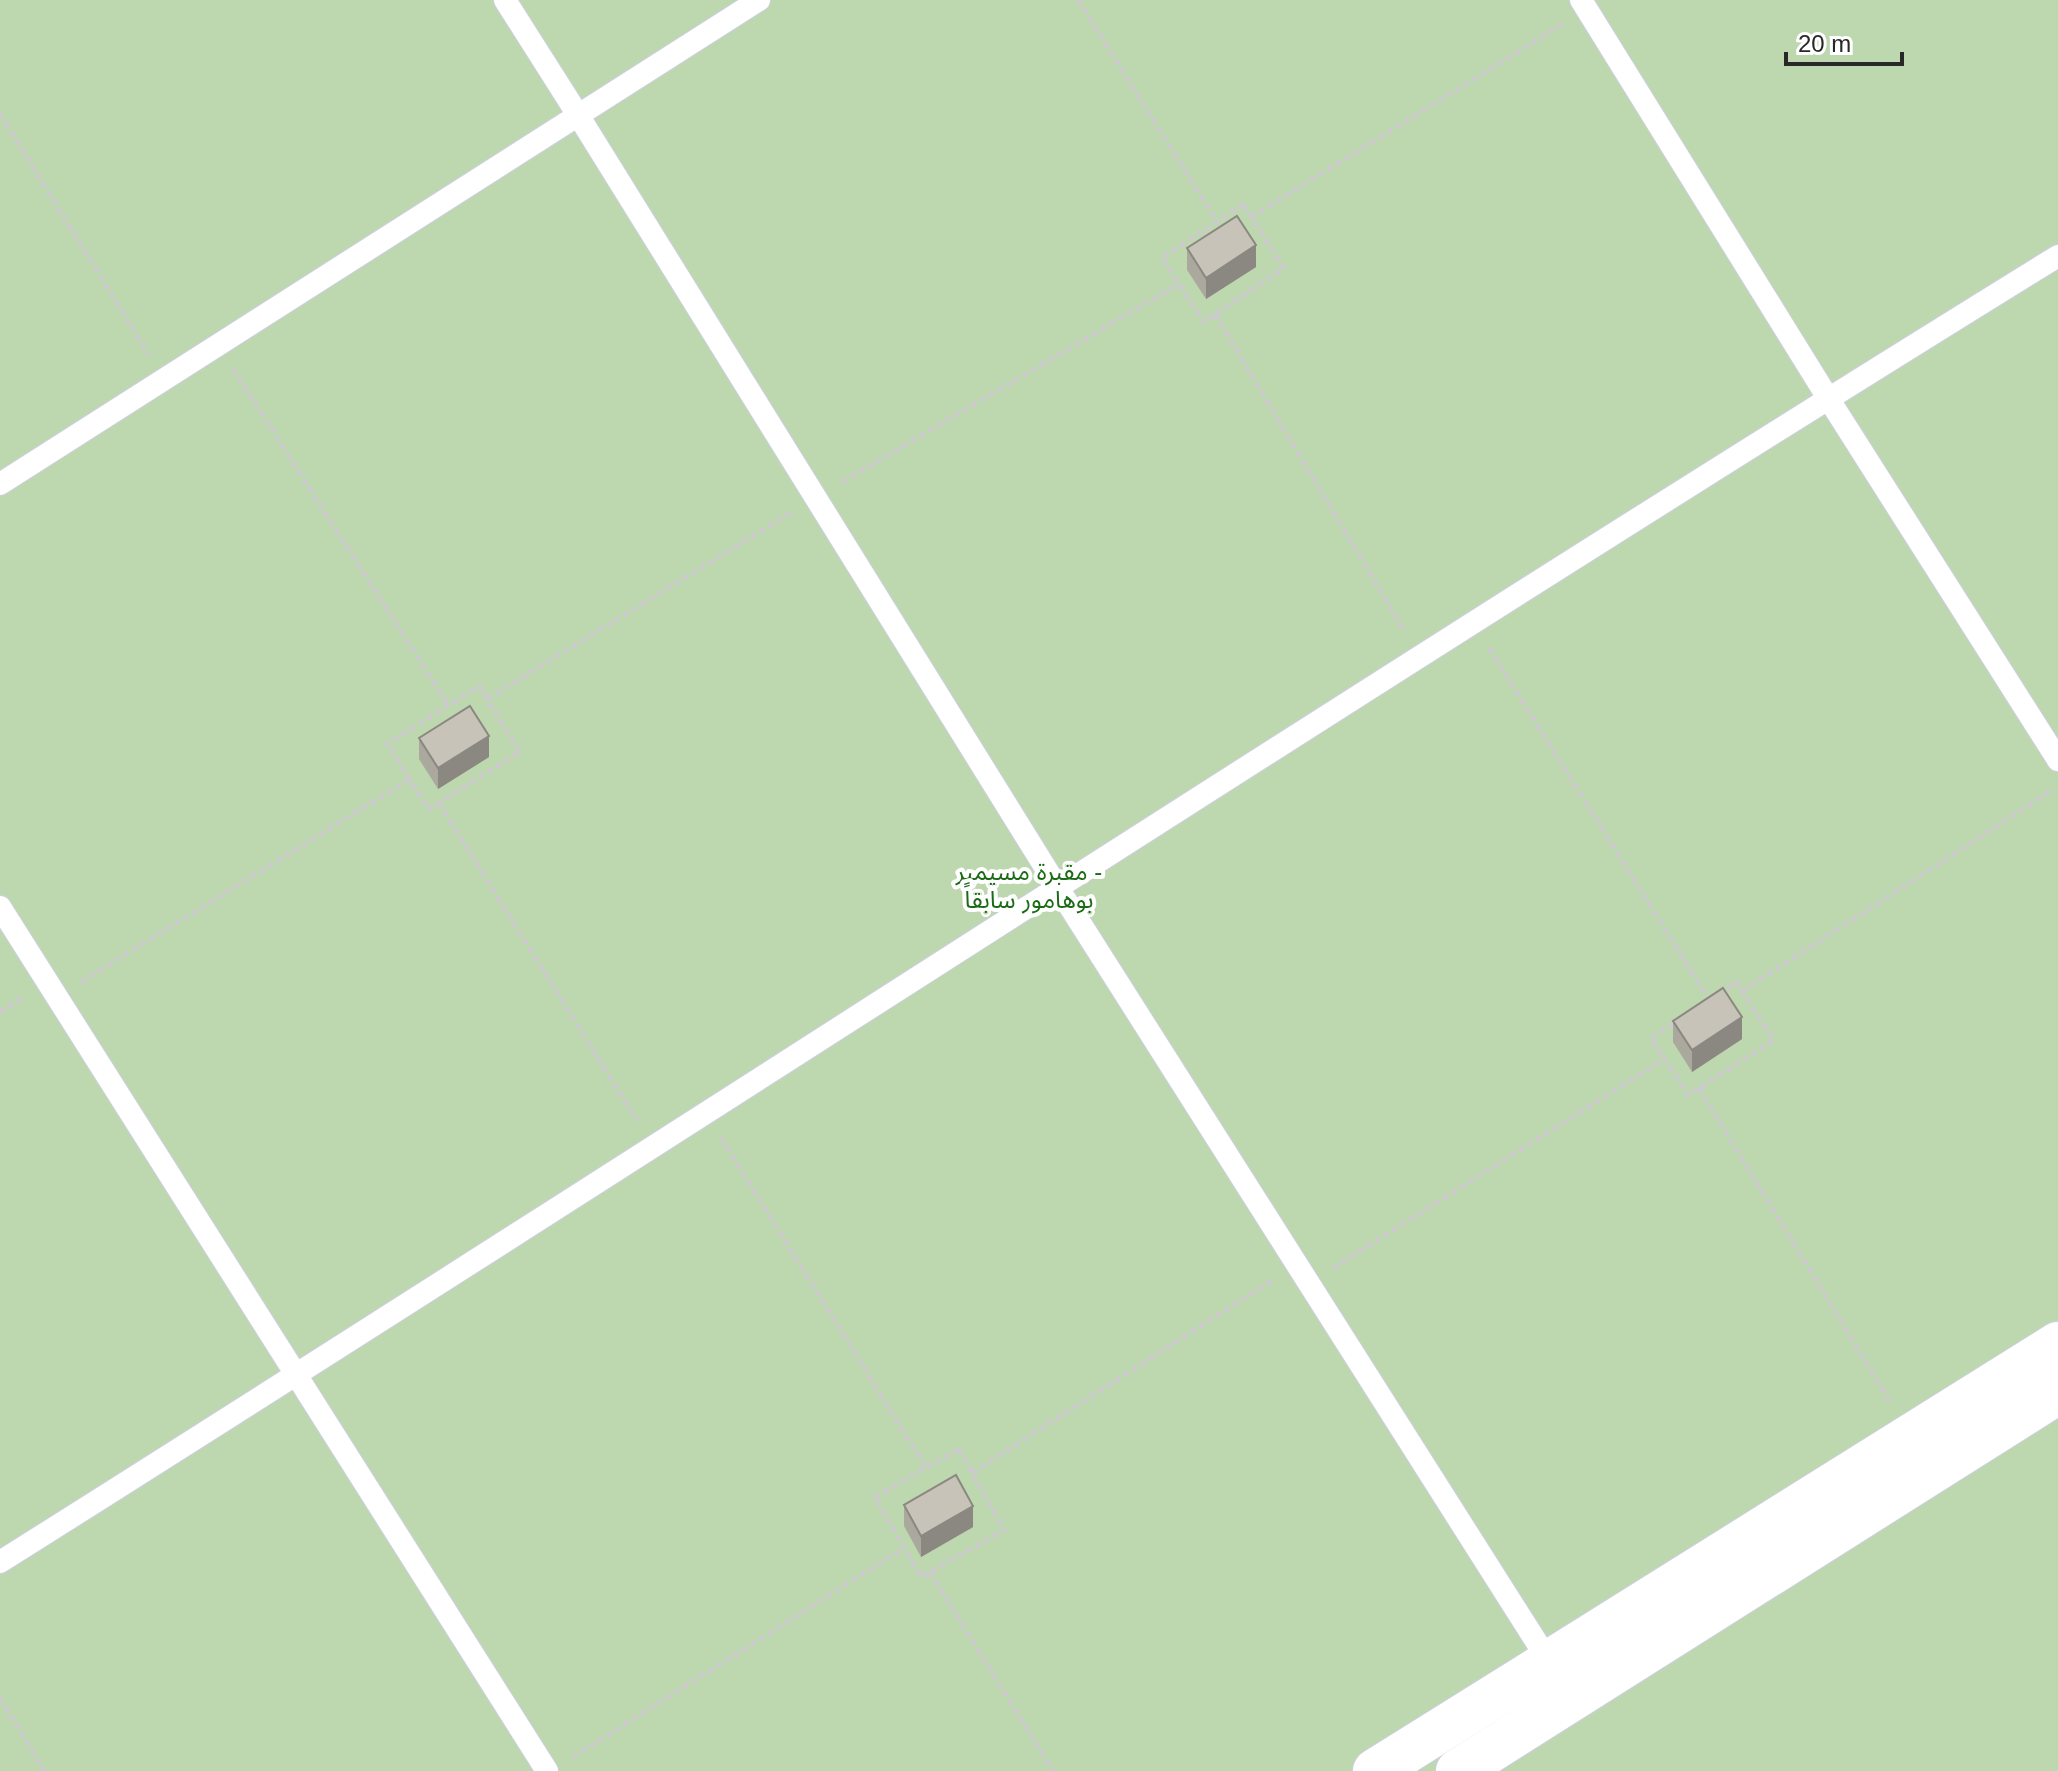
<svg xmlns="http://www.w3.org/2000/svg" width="2058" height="1771" font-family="Helvetica,'Noto Sans Arabic',sans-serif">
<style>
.cemetery{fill:#bdd8ae}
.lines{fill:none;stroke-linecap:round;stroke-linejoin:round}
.lane-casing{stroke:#cdcfe3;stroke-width:24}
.street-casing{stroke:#cdcfe3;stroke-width:46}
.path{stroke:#cbcbcb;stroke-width:5;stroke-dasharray:6 4;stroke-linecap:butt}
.lane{stroke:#fff;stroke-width:22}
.street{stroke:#fff;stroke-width:44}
.wall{fill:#aba89e}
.shaded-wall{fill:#8b8881}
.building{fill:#c7c3b8;stroke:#8b8881;stroke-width:2}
.labels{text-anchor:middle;stroke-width:8;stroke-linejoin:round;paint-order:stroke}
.park-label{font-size:24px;fill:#1a6b13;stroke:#fff}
</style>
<rect width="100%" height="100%" fill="#ece6d8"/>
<!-- cemetery -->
<rect class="cemetery" x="0" y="0" width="2058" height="1771"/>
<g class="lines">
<!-- lane casing -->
<g class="lane-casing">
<g id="lane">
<polyline points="505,0 578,115 1058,888 1553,1668"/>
<polyline points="1581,0 1828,398 2058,760"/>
<polyline points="0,484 759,0"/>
<polyline points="0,907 547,1771"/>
<path d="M0,1562c688,-433 1367,-879 2058,-1306"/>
</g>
</g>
<!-- street casing -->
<g class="street-casing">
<g id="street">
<polyline points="1375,1771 2058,1344"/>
<polyline points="1458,1771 2058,1392"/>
</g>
</g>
<!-- path -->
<g class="path">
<polyline points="1078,0 1217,222"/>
<polyline points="0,114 149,355"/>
<polygon points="1243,205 1284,268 1204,322 1162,258"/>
<polyline points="1251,217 1563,24"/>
<polyline points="1215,314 1405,632"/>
<polyline points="233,369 448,705"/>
<polyline points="842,482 1179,284"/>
<polyline points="1489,648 1709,1000"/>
<polygon points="479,686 520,752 429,809 387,744"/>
<polyline points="487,699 792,512"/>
<polyline points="439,803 637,1121"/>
<polyline points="81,982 410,779"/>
<polygon points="1736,982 1774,1040 1688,1095 1651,1038"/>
<polyline points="1742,991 2054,789"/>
<polyline points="0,1012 23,997"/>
<polyline points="1699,1088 1890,1402"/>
<polyline points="721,1138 926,1468"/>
<polyline points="1333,1268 1664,1059"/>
<polygon points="959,1449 1004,1530 921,1577 875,1497"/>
<polyline points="972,1473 1274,1279"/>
<polyline points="930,1572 1053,1771"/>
<polyline points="0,1698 44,1771"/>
<polyline points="573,1757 904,1548"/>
</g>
<!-- lane -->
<use href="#lane" class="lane"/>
<!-- street -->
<use href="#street" class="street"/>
</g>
<!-- wall -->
<g class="wall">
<polygon points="1187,248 1256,267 1206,299 1187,270"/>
<polygon points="419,738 489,757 438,789 419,759"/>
<polygon points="1673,1021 1742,1039 1692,1072 1673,1042"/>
<polygon points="904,1505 973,1527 921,1557 904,1526"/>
</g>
<!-- shaded-wall -->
<g class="shaded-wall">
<polygon points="1256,245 1256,267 1206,299 1206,278"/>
<polygon points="489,736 489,757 438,789 438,768"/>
<polygon points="1742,1017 1742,1039 1692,1072 1692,1050"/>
<polygon points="973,1506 973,1527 921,1557 921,1536"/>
</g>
<!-- building -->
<g class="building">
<polygon points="1237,216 1256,245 1206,278 1187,248"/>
<polygon points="470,706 489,736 438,768 419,738"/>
<polygon points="1723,988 1742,1017 1692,1050 1673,1021"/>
<polygon points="956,1475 973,1506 921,1536 904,1505"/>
</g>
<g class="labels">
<!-- park labels -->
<g class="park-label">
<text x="1029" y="880">مقبرة مسيمير -<tspan x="1029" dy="28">بوهامور سابقاً</tspan></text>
</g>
</g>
<!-- scale -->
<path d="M1786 52v12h116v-12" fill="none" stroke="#282828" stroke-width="4"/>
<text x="1798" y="52" font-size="24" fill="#282828" stroke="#ffffff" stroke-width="6" paint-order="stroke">20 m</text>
</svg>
